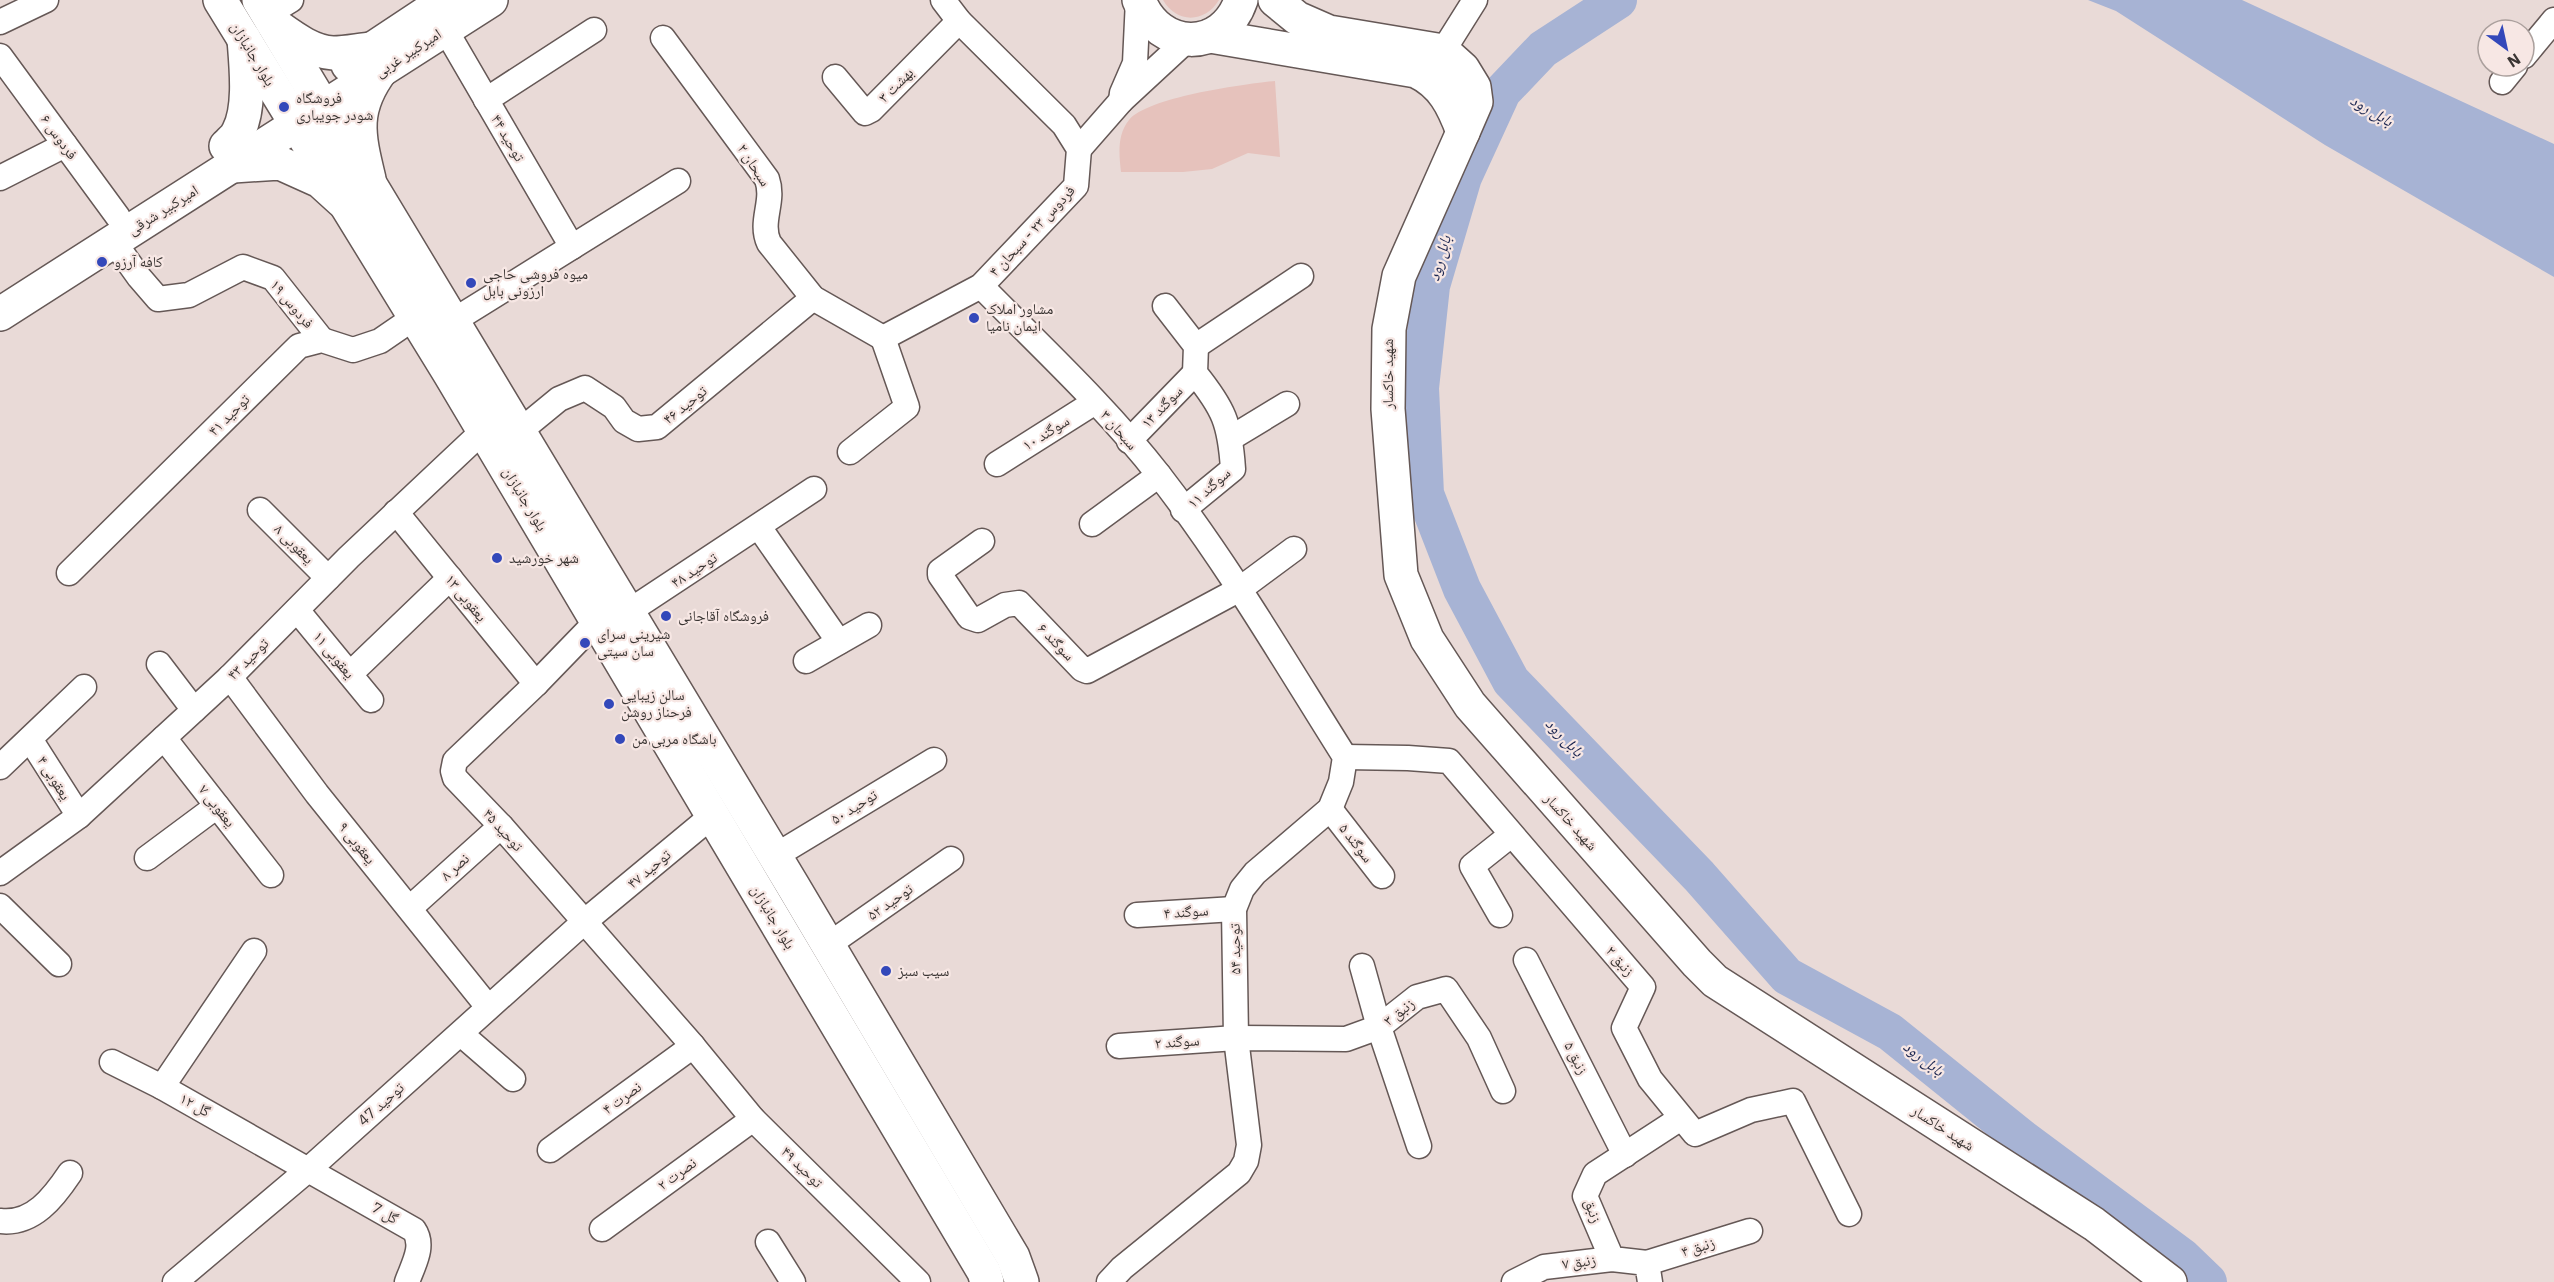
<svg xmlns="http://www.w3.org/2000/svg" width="2554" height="1282" font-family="'IBM Plex Sans','Noto Naskh Arabic',sans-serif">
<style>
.green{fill:#e6c2bc}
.water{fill:#a7b3d4}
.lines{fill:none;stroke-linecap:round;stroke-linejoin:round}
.river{stroke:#a7b3d4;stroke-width:38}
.minor-casing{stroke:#655856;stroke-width:27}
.secondary-casing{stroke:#655856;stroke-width:36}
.primary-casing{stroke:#655856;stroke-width:36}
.trunk-casing{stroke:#655856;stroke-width:36}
.minor{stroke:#fff;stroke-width:24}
.secondary{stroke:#fff;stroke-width:33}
.primary{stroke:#fff;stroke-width:33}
.trunk{stroke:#fff;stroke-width:33}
.poi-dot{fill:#3348ba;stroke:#f7e7e4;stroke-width:2}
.labels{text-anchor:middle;stroke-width:4.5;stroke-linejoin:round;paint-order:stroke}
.street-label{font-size:15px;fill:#3a3533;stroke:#f7e7e4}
.poi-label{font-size:15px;fill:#3a3533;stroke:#f7e7e4;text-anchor:start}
.water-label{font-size:16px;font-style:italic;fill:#1b2651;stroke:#f7e7e4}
</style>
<rect width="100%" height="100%" fill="#e9dad7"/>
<!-- green -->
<g class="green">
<path d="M1163,0h56c-14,23 -42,24 -56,0z"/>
<path d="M1275,81l5,76 -32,-4 -36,16 -29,3h-62c-2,-18 -4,-37 8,-52 19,-23 116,-36 146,-39z"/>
</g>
<!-- water -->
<polygon class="water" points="2088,0 2242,0 2554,144 2554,277 2325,145 2116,11"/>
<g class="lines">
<!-- river -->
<polyline class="river" points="1618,0 1543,49 1502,92 1463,177 1431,286 1420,388 1425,494 1462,589 1511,681 1699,876 1787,976 1890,1032 2023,1139 2182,1257 2208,1282"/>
<!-- minor casing -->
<g class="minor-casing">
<g id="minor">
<polyline points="1138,0 1135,63 1122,93 1121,101 1187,40"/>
<polyline points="268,14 291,0"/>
<polyline points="0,22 46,0"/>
<polyline points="445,29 572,247"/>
<path d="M663,38l104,141c8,23 -8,42 2,64l44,55 70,40 98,-52 95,-100 3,-37 -15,-24 -105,-104 -16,-21"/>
<polyline points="1443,51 1475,0"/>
<polyline points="0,56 118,217"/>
<polyline points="2524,56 2554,20"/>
<polyline points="835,77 865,113 871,110 959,21"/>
<polyline points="2502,82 2515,66"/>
<polyline points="486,100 594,30"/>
<polyline points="1079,149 1121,101"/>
<polyline points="0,178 65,145"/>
<polyline points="114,242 139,277 158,299 189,295 243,267 273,278 322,340"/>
<path d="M981,286c60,61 125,121 178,189 69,89 126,187 186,282l-4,25 -11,27 -75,64 -13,16 -8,20 2,129 13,107 -3,16 -7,12 -117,95 -13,14"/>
<path d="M1165,306l31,40 -1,27c29,36 35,50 38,96l-50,41"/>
<polyline points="453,321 678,181"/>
<polyline points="1196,346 1301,276"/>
<polyline points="520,431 559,399 585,388 614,407 624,421 638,429 657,427 813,298"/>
<polyline points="1231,438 1287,404"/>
<polyline points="1129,441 1195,373"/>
<polyline points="850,452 907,407 883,338"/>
<polyline points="997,464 1095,402"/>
<polyline points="260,510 328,578"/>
<polyline points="396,512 536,684"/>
<polyline points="1092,524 1159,475"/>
<polyline points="759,527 839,642"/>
<polyline points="982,541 940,571 940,575 969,617 978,620 1005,605 1019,603 1082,669 1087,671 1240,589 1294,549"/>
<polyline points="69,573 299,346 322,340 353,350 380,341 415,317"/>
<polyline points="297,610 371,700"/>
<polyline points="628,612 814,489"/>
<polyline points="597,621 536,684 455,761 453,771 455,778 501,826 693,1046 753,1119 918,1282"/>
<polyline points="806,661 869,625"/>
<polyline points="159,664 194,710"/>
<polyline points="350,674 450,578"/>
<polyline points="230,677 317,794 488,1007"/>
<polyline points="164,738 271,875"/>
<polyline points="30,739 79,816"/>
<polyline points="1345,757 1408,758 1449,761 1643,987 1624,1028 1650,1079 1695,1134 1751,1110 1793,1101 1849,1214"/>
<polyline points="0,767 84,687"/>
<polyline points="1330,809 1382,876"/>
<polyline points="775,856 934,760"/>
<polyline points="147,858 217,806"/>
<polyline points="0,873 79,816 230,677 349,557 484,430"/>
<polyline points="0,906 59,964"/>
<polyline points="410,908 501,826"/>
<polyline points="1137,915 1234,909"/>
<polyline points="1500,915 1472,866 1511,835"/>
<polyline points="828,945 951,859"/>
<path d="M254,951l-92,136 252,143c11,16 -1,35 -7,52"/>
<polyline points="1526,960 1625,1155"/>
<polyline points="1362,966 1379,1027 1419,1146"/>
<polyline points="461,1034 513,1079"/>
<polyline points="1119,1046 1236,1038 1346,1039 1379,1027 1417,997 1446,989 1479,1038 1503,1091"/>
<polyline points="112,1062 162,1087"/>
<polyline points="550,1150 693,1046"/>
<path d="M0,1221c33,4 54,-24 70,-48"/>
<polyline points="602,1229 753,1119"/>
<polyline points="768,1242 793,1282"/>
<polyline points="1647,1263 1750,1231"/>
<polyline points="175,1282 309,1169 584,922 713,815"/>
<polyline points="1514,1282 1544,1267 1612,1259"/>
<polyline points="1650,1282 1647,1263 1612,1259 1585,1196 1595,1174 1681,1118"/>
</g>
</g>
<!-- secondary casing -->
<g class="secondary-casing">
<g id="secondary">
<path d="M1210,36l206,35c27,13 37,34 47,61l13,-30 -2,-15 -11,-18 -20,-18 -114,-19 -32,-14 -22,-18"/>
<polyline points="348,65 446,0"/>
<polyline points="1463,132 1399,276 1389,329 1388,409 1401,575 1427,639 1470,705 1697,963 1715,981 2094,1224 2170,1282"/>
<polyline points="0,314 491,0"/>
</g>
</g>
<!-- primary casing -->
<g class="primary-casing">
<g id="primary">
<path d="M1139,0c20,52 84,53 102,0"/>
<path d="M274,24c17,12 37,28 59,29 13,0 26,-3 39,-4"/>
<path d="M226,146c4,-4 10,-9 12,-14 13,-23 8,-67 6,-93"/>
<polyline points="233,166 280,163 320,181 342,201"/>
<path d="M369,179c-11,-45 -17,-70 13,-110"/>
</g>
</g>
<!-- trunk casing -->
<g class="trunk-casing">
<g id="trunk">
<polyline points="220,0 450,374 984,1272 987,1282"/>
<polyline points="259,0 793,886 1013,1257 1022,1282"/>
</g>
</g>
<!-- minor -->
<use href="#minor" class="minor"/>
<!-- secondary -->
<use href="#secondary" class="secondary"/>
<!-- primary -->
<use href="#primary" class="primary"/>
<!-- trunk -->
<use href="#trunk" class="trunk"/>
</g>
<!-- markers -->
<g class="poi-dot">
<circle cx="284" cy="107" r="6"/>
<circle cx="102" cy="262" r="6"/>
<circle cx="471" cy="283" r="6"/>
<circle cx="974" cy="318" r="6"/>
<circle cx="497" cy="558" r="6"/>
<circle cx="666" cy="616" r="6"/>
<circle cx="585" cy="643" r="6"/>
<circle cx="609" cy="704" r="6"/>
<circle cx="620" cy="739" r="6"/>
<circle cx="886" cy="971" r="6"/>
</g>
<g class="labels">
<!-- street labels -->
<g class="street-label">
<text transform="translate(408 53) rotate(-33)" y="5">امیرکبیر غربی</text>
<text transform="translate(253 54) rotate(59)" y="5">بلوار جانبازان</text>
<text transform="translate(896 85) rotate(-45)" y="5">بهشت ۳</text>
<text transform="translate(59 137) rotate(54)" y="5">فردوس ۶</text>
<text transform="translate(508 138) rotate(60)" y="5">توحید ۴۴</text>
<text transform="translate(754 165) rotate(57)" y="5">سبحان ۲</text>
<text transform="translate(163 210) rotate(-32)" y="5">امیرکبیر شرقی</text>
<text transform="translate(1032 231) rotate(-47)" y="5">فردوس ۲۳ - سبحان ۴</text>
<text transform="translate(292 304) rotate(50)" y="5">فردوس ۱۹</text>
<text transform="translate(1388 374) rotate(-90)" y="5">شهید خاکسار</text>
<text transform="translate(685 405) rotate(-39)" y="5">توحید ۴۶</text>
<text transform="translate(1162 407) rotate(-46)" y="5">سوگند ۱۳</text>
<text transform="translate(229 415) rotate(-45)" y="5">توحید ۴۱</text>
<text transform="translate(1119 430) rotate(49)" y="5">سبحان ۳</text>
<text transform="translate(1046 433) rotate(-32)" y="5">سوگند ۱۰</text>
<text transform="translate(1209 488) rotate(-42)" y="5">سوگند ۱۱</text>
<text transform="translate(525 499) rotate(59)" y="5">بلوار جانبازان</text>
<text transform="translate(294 544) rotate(45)" y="5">یعقوبی ۸</text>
<text transform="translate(694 570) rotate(-33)" y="5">توحید ۴۸</text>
<text transform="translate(466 598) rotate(51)" y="5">یعقوبی ۱۳</text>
<text transform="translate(1056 642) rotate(46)" y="5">سوگند ۶</text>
<text transform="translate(334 655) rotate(51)" y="5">یعقوبی ۱۱</text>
<text transform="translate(248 659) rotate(-45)" y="5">توحید ۴۳</text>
<text transform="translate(54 778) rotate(58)" y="5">یعقوبی ۴</text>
<text transform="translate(217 806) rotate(52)" y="5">یعقوبی ۷</text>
<text transform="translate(854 807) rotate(-32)" y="5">توحید ۵۰</text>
<text transform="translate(1571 822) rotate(48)" y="5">شهید خاکسار</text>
<text transform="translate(503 830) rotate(48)" y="5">توحید ۴۵</text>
<text transform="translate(357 843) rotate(51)" y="5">یعقوبی ۹</text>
<text transform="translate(1356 843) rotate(52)" y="5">سوگند ۵</text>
<text transform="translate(455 867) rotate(-42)" y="5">نصر ۸</text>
<text transform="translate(649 869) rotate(-40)" y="5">توحید ۴۷</text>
<text transform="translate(890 902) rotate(-35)" y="5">توحید ۵۲</text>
<text transform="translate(1186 912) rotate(-4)" y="5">سوگند ۴</text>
<text transform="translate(773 917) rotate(59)" y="5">بلوار جانبازان</text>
<text transform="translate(1235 949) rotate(-91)" y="5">توحید ۵۴</text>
<text transform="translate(1620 961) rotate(49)" y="5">زنبق ۲</text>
<text transform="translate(1399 1012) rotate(-38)" y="5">زنبق ۳</text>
<text transform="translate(1177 1042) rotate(-4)" y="5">سوگند ۲</text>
<text transform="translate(1576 1058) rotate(63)" y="5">زنبق ۵</text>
<text transform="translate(622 1098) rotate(-36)" y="5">نصرت ۴</text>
<text transform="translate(381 1104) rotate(-42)" y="5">توحید 47</text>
<text transform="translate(195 1105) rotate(29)" y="5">گل ۱۲</text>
<text transform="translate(1943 1128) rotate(33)" y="5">شهید خاکسار</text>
<text transform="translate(802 1167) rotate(45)" y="5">توحید ۴۹</text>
<text transform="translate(677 1174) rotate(-36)" y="5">نصرت ۲</text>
<text transform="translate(1593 1211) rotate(72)" y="5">زنبق</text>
<text transform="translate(385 1213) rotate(30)" y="5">گل 7</text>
<text transform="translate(1698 1247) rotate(-17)" y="5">زنبق ۴</text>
<text transform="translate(1579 1262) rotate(-7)" y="5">زنبق ۷</text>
</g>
<!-- poi labels -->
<g class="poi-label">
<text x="296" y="103">فروشگاه<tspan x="296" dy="17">شودر جویباری</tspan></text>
<text x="114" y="267">کافه آرزو</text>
<text x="483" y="279">میوه فروشی حاجی<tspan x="483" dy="17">ارزونی بابل</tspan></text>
<text x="986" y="314">مشاور املاک<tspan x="986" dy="17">ایمان نامیا</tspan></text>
<text x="509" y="563">شهر خورشید</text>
<text x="678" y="621">فروشگاه آقاجانی</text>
<text x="597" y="639">شیرینی سرای<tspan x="597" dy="17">سان سیتی</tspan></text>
<text x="621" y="700">سالن زیبایی<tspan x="621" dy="17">فرحناز روشن</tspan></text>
<text x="632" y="744">باشگاه مربی من</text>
<text x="898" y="976">سیب سبز</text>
</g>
<!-- water labels -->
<g class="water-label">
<text transform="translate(2372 110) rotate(31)" y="6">بابل رود</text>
<text transform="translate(1439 258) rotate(-74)" y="6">بابل رود</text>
<text transform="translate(1565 737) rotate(46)" y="6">بابل رود</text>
<text transform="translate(1924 1058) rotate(38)" y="6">بابل رود</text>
</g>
</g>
<!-- north arrow -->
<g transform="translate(2506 48) rotate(147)"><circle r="28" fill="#f7e7e4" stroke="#aba09d" stroke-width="1.5"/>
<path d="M0-4.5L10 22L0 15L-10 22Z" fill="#3348ba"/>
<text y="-9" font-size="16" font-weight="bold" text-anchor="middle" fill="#3a3533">N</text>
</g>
</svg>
